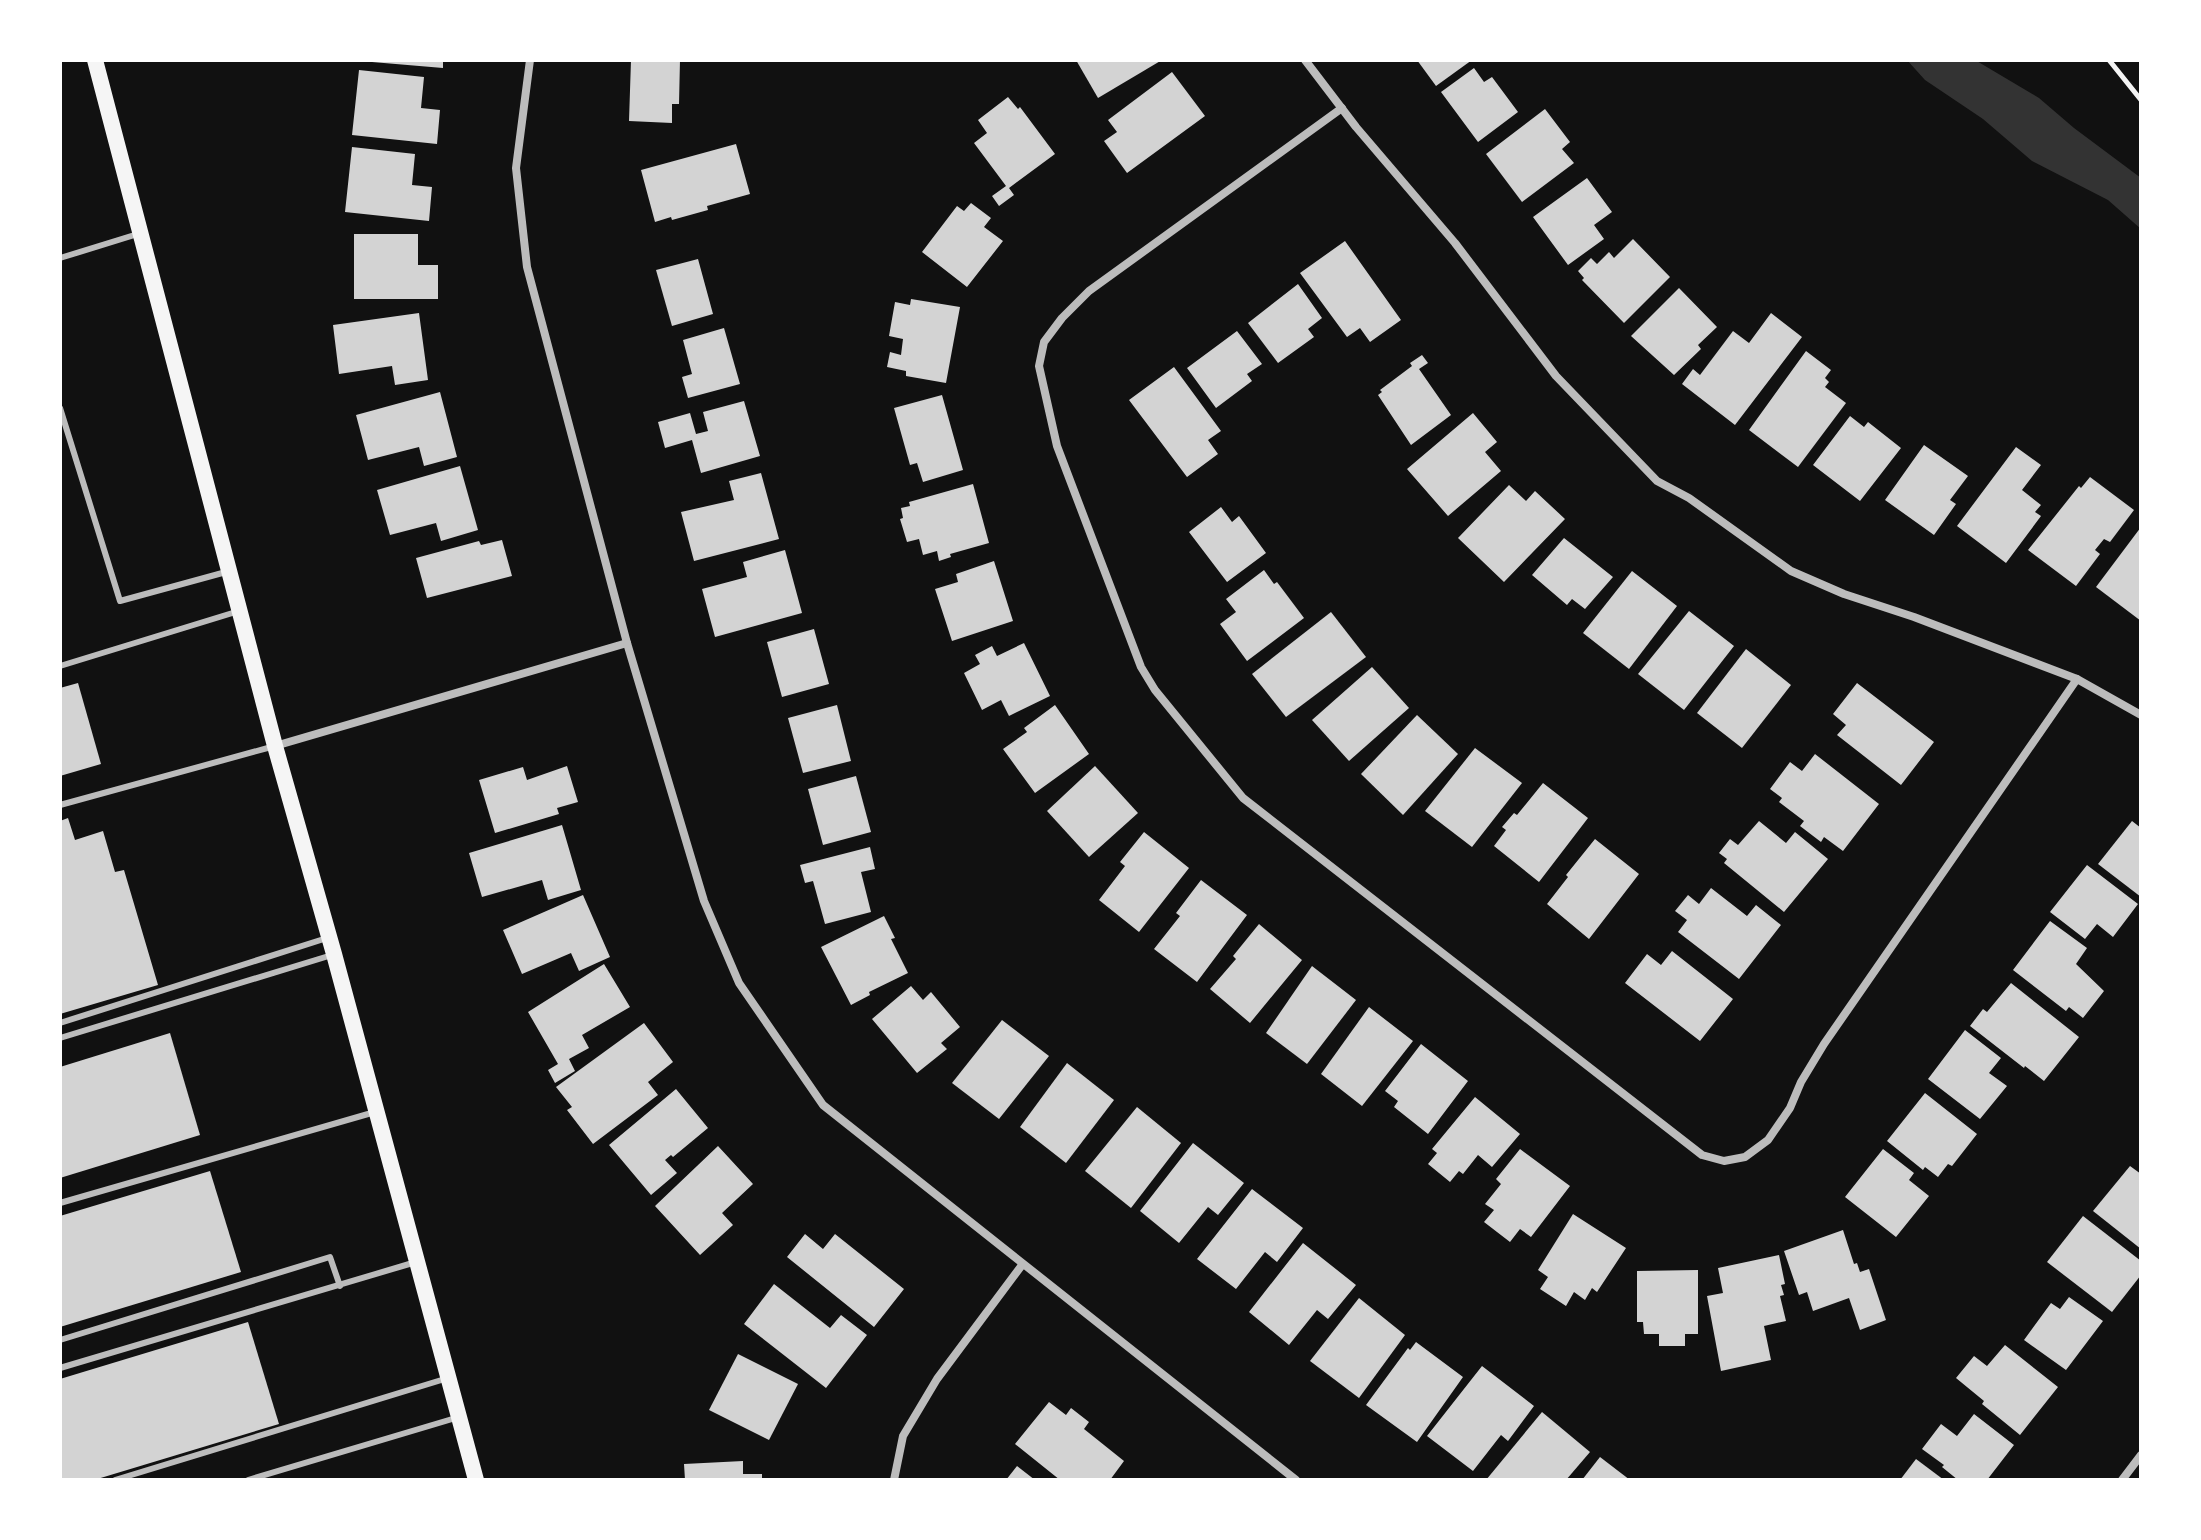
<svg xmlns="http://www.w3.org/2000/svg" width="2201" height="1540" font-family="Lora,serif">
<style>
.water{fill:#333}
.building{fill:#d3d3d3}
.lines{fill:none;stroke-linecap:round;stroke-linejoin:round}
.path{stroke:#f5f5f5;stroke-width:5}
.service{stroke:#bcbcbc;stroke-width:6}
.minor{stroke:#bcbcbc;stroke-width:8}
.secondary{stroke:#f5f5f5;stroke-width:16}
</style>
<rect width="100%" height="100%" fill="#111"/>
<!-- water -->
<polygon class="water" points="1907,60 1975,60 2039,98 2074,128 2141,178 2141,229 2108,200 2032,161 1983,119 1925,80"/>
<!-- building -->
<g class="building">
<polygon points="372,60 443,60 443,68 372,62"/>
<polygon points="631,60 680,60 679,104 672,104 672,123 629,121"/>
<polygon points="1076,60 1162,60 1098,98"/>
<polygon points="1417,60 1472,60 1436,86"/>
<polygon points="1474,68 1484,82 1492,77 1518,112 1478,142 1441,92"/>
<polygon points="359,70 424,77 421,108 440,110 437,144 352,135"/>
<polygon points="1172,72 1205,116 1127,173 1104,141 1117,132 1108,120"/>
<polygon points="1008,97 1018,109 1020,107 1055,154 1009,188 1014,195 999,206 992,196 1006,186 974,143 987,133 978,120"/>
<polygon points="1545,109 1570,142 1562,149 1574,163 1522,202 1486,154"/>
<polygon points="736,144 750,194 707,206 708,210 672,220 671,217 655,222 641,170"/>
<polygon points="352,147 415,154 412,185 432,187 429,221 345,212"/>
<polygon points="1587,178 1612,212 1594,225 1604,239 1568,265 1533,217"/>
<polygon points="971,203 991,218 984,227 1003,241 967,287 922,252 957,206 964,211"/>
<polygon points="354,234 418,234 418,265 438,265 438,299 354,299"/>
<polygon points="1633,239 1670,277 1624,323 1582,280 1584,278 1578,271 1591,258 1597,264 1609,252 1614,258"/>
<polygon points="1345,241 1401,320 1370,342 1360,328 1347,337 1300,273"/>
<polygon points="698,259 713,314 672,326 656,270"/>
<polygon points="1298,284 1322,318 1308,329 1314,337 1278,363 1248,323"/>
<polygon points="1679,288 1717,327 1698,345 1701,349 1674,375 1631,336"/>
<polygon points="911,299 960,307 946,383 906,376 906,371 887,367 890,352 901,355 903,339 889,336 895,302 910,305"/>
<polygon points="419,313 428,380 395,385 392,366 339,374 333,325"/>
<polygon points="1771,313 1802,337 1735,425 1682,384 1693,369 1700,375 1733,331 1749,343"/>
<polygon points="724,328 740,384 688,398 682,377 692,374 683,340"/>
<polygon points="1237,331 1262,364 1247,374 1252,381 1216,408 1187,368"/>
<polygon points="1806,351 1831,370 1825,378 1829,382 1825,387 1846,403 1798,467 1749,430"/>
<polygon points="1422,355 1428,363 1419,369 1451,415 1411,445 1378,395 1382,392 1380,390 1412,366 1410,363"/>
<polygon points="1174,367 1221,431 1208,440 1218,454 1187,477 1129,400"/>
<polygon points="440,392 457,457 424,466 419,447 368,460 356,415"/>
<polygon points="942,395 963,470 923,482 917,463 910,465 894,408"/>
<polygon points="744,401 760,456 701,473 692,440 665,448 658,422 690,413 696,434 708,431 703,412"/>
<polygon points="1473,413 1497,442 1485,452 1501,471 1448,516 1407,469"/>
<polygon points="1850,416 1864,427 1868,422 1901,448 1860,501 1813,465"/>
<polygon points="1924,445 1968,476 1950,500 1956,504 1934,535 1885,500"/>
<polygon points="2016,447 2041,465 2022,490 2041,505 2035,512 2041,516 2006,563 1957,526"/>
<polygon points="460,466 478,530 441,541 436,523 390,535 377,490"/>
<polygon points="761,473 779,539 694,561 681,512 734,500 729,481"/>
<polygon points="2090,477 2134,510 2110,542 2104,539 2095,550 2100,554 2076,586 2028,550 2079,486 2081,488"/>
<polygon points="973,484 989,543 950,554 951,557 939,561 937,551 923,555 919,539 907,542 900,519 903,518 901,508 910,506 909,502"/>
<polygon points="1509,485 1526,501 1535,491 1565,519 1504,582 1458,538"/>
<polygon points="1221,507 1232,522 1239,516 1266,553 1227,582 1189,532"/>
<polygon points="2141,527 2141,621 2096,587"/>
<polygon points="1564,538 1613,577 1585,609 1572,599 1567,605 1532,575"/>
<polygon points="502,540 512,576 427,598 416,558 479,541 481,545"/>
<polygon points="785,550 802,613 715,637 702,589 747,577 743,562"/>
<polygon points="994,561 1013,621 952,641 935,589 958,582 956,574"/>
<polygon points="1264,570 1274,584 1277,582 1304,618 1247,661 1220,624 1236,612 1226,599"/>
<polygon points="1632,571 1677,606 1629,669 1583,633"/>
<polygon points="1689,611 1734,646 1684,710 1638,674"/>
<polygon points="1331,612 1366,657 1286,717 1252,674"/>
<polygon points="814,629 829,684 782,697 767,642"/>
<polygon points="1024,643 1050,696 1009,716 1001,700 982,710 964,673 980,664 975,655 992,646 997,656"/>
<polygon points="1746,649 1791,685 1742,748 1697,713"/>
<polygon points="1372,667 1409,708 1349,761 1312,720"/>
<polygon points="78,683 101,764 60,776 60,688"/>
<polygon points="1857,683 1934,742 1901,785 1837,735 1846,725 1833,714"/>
<polygon points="837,705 851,761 803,773 788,718"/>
<polygon points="1055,705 1089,754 1035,793 1003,749 1027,732 1024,728"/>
<polygon points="1417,715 1458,754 1403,815 1361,774"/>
<polygon points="1475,748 1522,783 1472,847 1425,811"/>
<polygon points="1815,754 1879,804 1843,851 1824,837 1821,842 1800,826 1804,821 1779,802 1782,798 1770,789 1790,762 1802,771"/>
<polygon points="567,766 578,802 557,808 559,814 495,833 479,780 523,767 527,780"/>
<polygon points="1095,766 1138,813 1089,857 1047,811"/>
<polygon points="856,776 871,832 823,845 808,789"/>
<polygon points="1543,783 1588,818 1539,882 1494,846 1506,830 1502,827 1514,813 1517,815"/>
<polygon points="68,818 75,840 103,831 115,872 124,870 158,985 60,1014 60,821"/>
<polygon points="1759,821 1786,843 1795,832 1828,859 1784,912 1724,863 1727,859 1719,853 1730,839 1738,845"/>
<polygon points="2132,821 2141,828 2141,897 2098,864"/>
<polygon points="562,825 581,890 548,900 542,880 482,897 469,853"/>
<polygon points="1144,832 1189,868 1139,932 1099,900 1125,866 1120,862"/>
<polygon points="1595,839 1639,874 1589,939 1547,904 1568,877 1566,875"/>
<polygon points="870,847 875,869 861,872 871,912 825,924 813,881 805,883 800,865"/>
<polygon points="2087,865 2138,904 2113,937 2097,924 2085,939 2050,912"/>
<polygon points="1201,880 1247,915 1197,982 1154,949 1180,916 1176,913"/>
<polygon points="1711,888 1747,916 1756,905 1781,925 1739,979 1678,932 1687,920 1675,911 1688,895 1699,904"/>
<polygon points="583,895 610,957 579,971 571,953 522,974 503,930"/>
<polygon points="884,916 895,938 891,939 908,973 869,992 870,995 851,1005 821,947"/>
<polygon points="2050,921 2087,948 2076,964 2104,991 2083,1018 2069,1007 2066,1011 2013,970"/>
<polygon points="1259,924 1302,960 1250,1023 1210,989 1236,959 1233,956"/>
<polygon points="1672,951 1733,999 1700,1041 1625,983 1647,954 1661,965"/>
<polygon points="604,964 630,1007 582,1035 589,1048 569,1059 575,1071 555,1083 548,1070 558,1064 528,1012"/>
<polygon points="1312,966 1356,1000 1307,1064 1266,1033"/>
<polygon points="2011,983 2079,1037 2044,1081 2025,1066 2024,1068 1970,1026 1983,1009 1987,1012"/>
<polygon points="911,986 923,1000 931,992 960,1027 941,1043 947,1049 917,1073 872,1019"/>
<polygon points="1369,1007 1413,1041 1362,1106 1321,1074"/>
<polygon points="1002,1020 1049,1056 999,1119 952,1083"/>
<polygon points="644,1023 673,1062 648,1082 658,1095 593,1144 567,1110 572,1107 556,1087"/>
<polygon points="1965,1030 2001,1058 1989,1073 2007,1086 1980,1119 1928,1079"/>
<polygon points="170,1033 200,1135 60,1178 60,1067"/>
<polygon points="1421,1044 1468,1081 1428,1134 1394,1107 1398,1101 1385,1091"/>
<polygon points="1067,1063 1114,1100 1066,1163 1020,1127"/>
<polygon points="676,1089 708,1128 673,1157 671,1155 665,1160 677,1173 651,1195 609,1145"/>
<polygon points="1925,1093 1977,1134 1952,1166 1948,1164 1938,1177 1925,1167 1923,1170 1887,1141"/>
<polygon points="1475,1097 1520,1134 1492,1167 1478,1155 1463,1174 1459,1171 1450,1182 1428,1164 1437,1153 1432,1149"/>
<polygon points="1137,1107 1181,1143 1131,1208 1085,1171"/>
<polygon points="1193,1143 1244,1183 1218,1215 1208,1207 1179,1243 1140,1211"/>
<polygon points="718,1146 753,1184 722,1213 733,1225 700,1255 655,1206"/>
<polygon points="1520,1149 1570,1186 1531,1237 1520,1229 1510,1242 1484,1222 1494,1210 1485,1204 1501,1184 1496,1179"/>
<polygon points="1883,1149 1914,1173 1909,1180 1929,1196 1896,1237 1845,1197"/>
<polygon points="2130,1166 2141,1174 2141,1249 2093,1211"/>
<polygon points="210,1171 241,1272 60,1327 60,1216"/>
<polygon points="1252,1189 1303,1228 1277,1262 1265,1252 1236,1289 1197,1259"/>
<polygon points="1573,1214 1626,1248 1597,1292 1592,1288 1585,1300 1574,1292 1566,1306 1540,1289 1548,1277 1538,1270"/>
<polygon points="2083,1216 2141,1261 2141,1275 2112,1312 2047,1262"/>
<polygon points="1843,1230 1854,1264 1857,1263 1860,1272 1869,1269 1886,1320 1860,1330 1849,1298 1813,1311 1807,1292 1799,1295 1784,1251"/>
<polygon points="805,1234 823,1249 835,1234 904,1289 874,1327 787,1257"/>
<polygon points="1303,1243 1356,1285 1328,1319 1317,1310 1289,1345 1249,1312"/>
<polygon points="1779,1255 1785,1284 1781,1285 1784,1295 1780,1296 1786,1321 1764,1326 1771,1360 1721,1371 1707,1296 1723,1293 1718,1268"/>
<polygon points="1698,1270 1698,1334 1685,1334 1685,1346 1659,1346 1659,1334 1644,1334 1643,1322 1637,1322 1637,1271"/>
<polygon points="774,1284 830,1328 841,1315 867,1335 826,1388 744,1324"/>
<polygon points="2069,1297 2103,1321 2066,1370 2024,1340 2051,1303 2060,1309"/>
<polygon points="1359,1298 1405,1335 1359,1398 1310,1361"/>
<polygon points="248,1322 279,1424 94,1480 60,1480 60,1379"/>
<polygon points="1416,1342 1463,1377 1417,1442 1366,1405 1408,1348 1410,1350"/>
<polygon points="2005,1345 2058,1387 2020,1435 1982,1404 1984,1401 1956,1378 1974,1356 1987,1366"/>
<polygon points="738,1354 798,1384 769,1440 709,1410"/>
<polygon points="1482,1366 1534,1406 1508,1441 1501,1435 1473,1471 1427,1436"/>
<polygon points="1049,1402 1066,1415 1071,1408 1089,1422 1084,1429 1124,1461 1110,1480 1060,1480 1015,1444"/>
<polygon points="1542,1412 1590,1452 1566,1480 1486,1480"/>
<polygon points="1974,1414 2014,1445 1987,1480 1958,1480 1942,1467 1944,1465 1922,1449 1941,1424 1957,1436"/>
<polygon points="1600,1457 1630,1480 1582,1480"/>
<polygon points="1916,1459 1944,1480 1900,1480"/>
<polygon points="743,1461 743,1474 762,1474 762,1480 685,1480 684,1464"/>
<polygon points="1017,1466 1035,1480 1006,1480"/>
</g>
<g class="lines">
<!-- path -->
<polyline class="path" points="2109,60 2141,100"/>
<!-- service -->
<g class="service">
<polyline points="60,258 141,233"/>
<polyline points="60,408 120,601 226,572"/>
<polyline points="60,666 239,611"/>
<polyline points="60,805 275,746"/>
<polyline points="60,1023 327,938"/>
<polyline points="60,1038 332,955"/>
<polyline points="60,1203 375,1112"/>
<polyline points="60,1340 330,1257 340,1286"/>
<polyline points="60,1368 416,1262"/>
<polyline points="115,1480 448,1378"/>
<polyline points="248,1480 459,1417"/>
</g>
<!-- minor -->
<g class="minor">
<polyline points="530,60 516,168 527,267 627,643 704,901 739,983 823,1105 1296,1480"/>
<polyline points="1305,60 1356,127 1455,243 1556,376 1657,481 1689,498 1791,571 1844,594 1914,617 2077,679 2141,715"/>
<polyline points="1342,108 1089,291 1062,318 1044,342 1039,366 1057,446 1141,667 1155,690 1243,798 1702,1155 1724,1161 1745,1157 1768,1140 1790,1108 1801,1082 1824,1044 2077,679"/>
<polyline points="275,746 627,643"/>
<polyline points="894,1480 903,1436 937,1379 1022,1265"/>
<polyline points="2122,1480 2141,1455"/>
</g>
<!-- secondary -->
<polyline class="secondary" points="95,60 275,746 334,954 476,1480"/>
</g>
<!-- border -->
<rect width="2201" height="1540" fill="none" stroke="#ffffff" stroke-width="124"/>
</svg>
